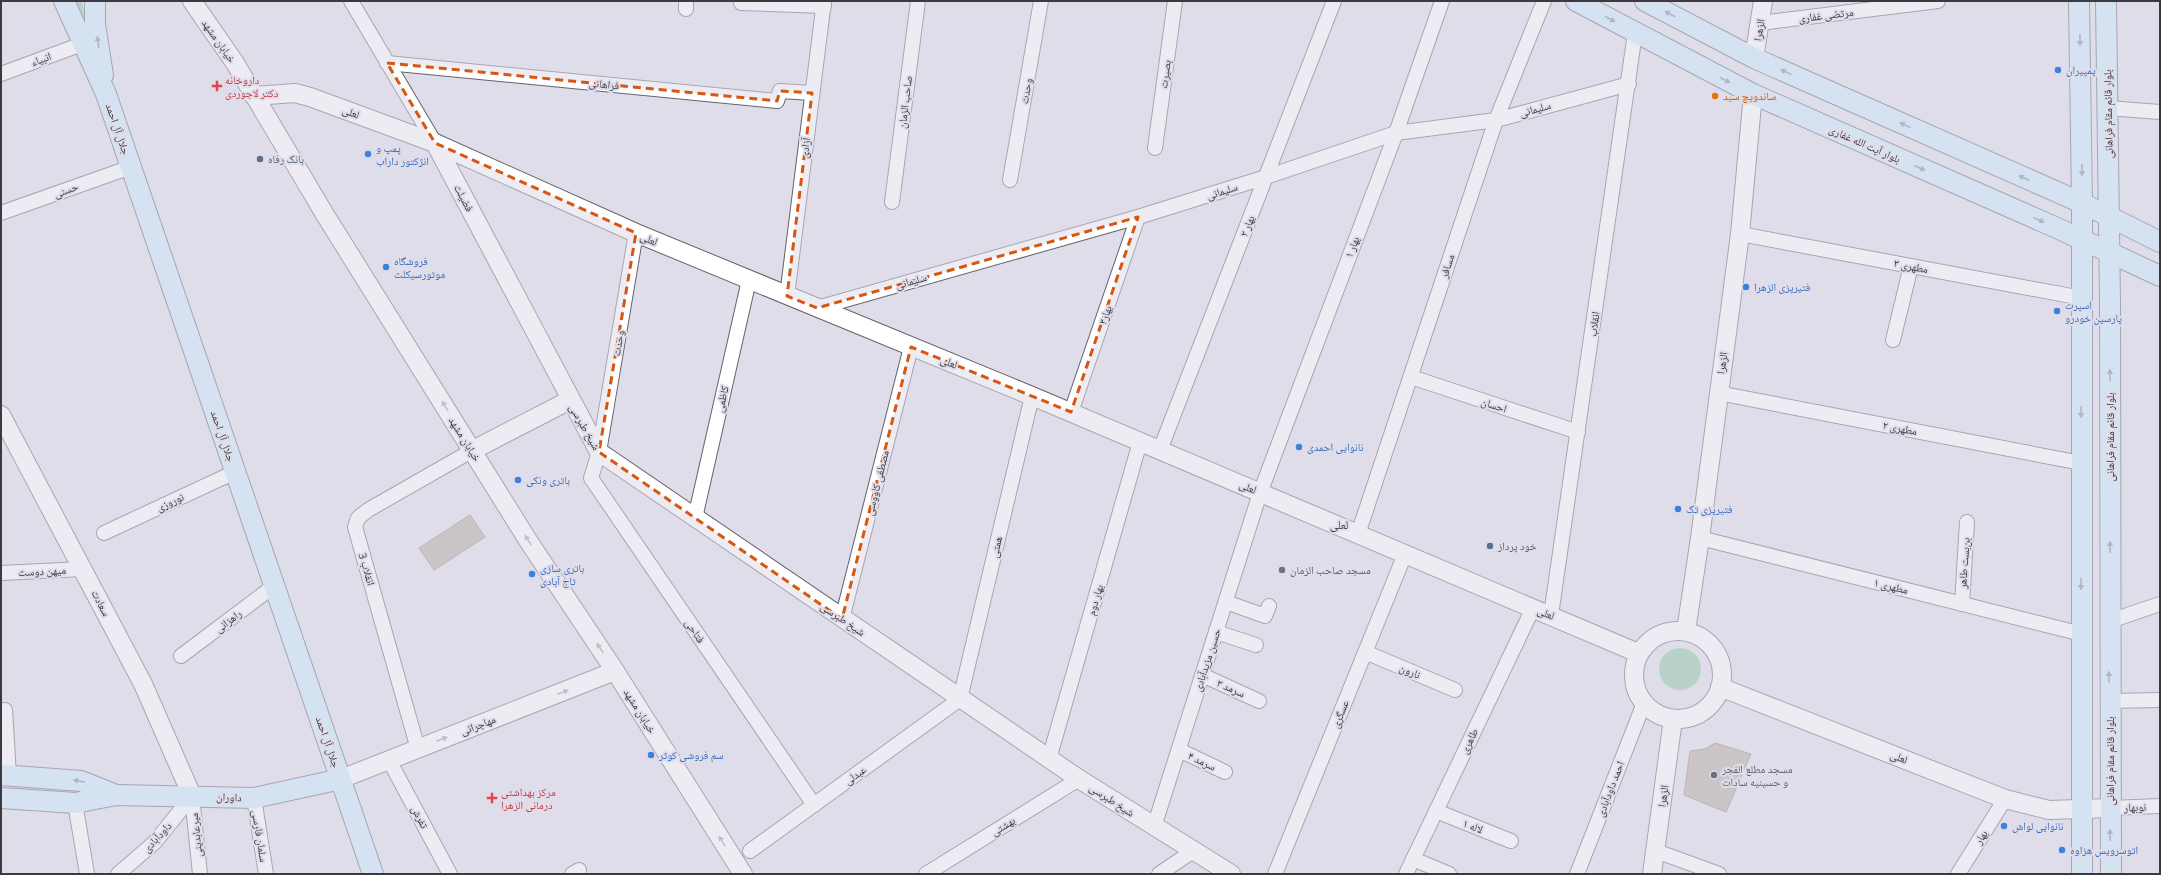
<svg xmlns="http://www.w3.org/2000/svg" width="2161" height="875" font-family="'Titillium Web','Noto Naskh Arabic',sans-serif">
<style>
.green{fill:#88c59f}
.building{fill:#b2a99e;stroke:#8d847a}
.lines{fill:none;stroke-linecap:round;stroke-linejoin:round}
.minor-casing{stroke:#65626d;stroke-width:16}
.tertiary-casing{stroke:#65626d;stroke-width:20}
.secondary-casing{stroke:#65626d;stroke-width:22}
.minor{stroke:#fff;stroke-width:14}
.tertiary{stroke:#fff;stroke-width:18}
.secondary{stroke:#c6e8fa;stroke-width:20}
.oneway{fill:#7a8893}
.oneway2{fill:#9e9c9f}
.marked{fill:none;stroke:#d75611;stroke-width:3;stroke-dasharray:8 5;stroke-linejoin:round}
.shop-dot{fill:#3f7fe0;stroke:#e0ddea;stroke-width:1.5}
.health-dot{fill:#e0444e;stroke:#e0ddea;stroke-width:1.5}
.food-dot{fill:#e8710a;stroke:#e0ddea;stroke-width:1.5}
.service-dot{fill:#5c6f8a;stroke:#e0ddea;stroke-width:1.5}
.worship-dot{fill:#6b7280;stroke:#e0ddea;stroke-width:1.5}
.labels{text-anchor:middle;stroke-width:4;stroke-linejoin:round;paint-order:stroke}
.street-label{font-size:11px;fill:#3c3a3f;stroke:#e0ddea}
.shop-label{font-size:11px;fill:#366cbe;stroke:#e0ddea;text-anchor:start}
.health-label{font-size:11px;fill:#be3a42;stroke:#e0ddea;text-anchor:start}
.food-label{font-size:11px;fill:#c56008;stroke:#e0ddea;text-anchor:start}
.service-label{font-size:11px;fill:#4e5e75;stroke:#e0ddea;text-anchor:start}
.worship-label{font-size:11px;fill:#5b616d;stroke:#e0ddea;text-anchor:start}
.neighbourhood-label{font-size:12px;fill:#45424c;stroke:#e0ddea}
</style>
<rect width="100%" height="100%" fill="#e0ddea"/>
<!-- green -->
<g class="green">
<polygon points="74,1 82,1 87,32"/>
<circle cx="1680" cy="669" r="21"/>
</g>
<!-- building -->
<g class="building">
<polygon points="470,515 485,537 434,570 419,548"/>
<polygon points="1715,743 1751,754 1726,812 1684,795 1690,751 1705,749"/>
</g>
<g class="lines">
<!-- minor casing -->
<g class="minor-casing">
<g id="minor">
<polyline points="351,1 435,143"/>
<polyline points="741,3 824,6"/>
<polyline points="686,9 686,1"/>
<polyline points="1760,23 1938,1"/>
<polyline points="387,63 777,101 780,91 812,93"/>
<polyline points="1,74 82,44"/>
<polyline points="2107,108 2160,112"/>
<polyline points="1155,148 1175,1"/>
<polyline points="1010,180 1041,1"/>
<polyline points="892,202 918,1"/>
<polyline points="1,213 131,167"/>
<polyline points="636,233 599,452 591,478 814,805"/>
<polyline points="1740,234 2082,298"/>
<polyline points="787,296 824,1"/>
<polyline points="817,308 1138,217 1266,177 1396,133 1496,120 1629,84"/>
<polyline points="1893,340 1911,266"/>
<polyline points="1411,377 1578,432"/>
<polyline points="1718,393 2081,463"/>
<polyline points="1071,412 1138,217"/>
<polyline points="1160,450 1334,1"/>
<polyline points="695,518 749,280"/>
<polyline points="104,533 235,472"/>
<polyline points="1358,534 1496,120 1544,1"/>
<polyline points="1700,538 2082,634"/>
<polyline points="1,573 83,569"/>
<polyline points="1226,602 1265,616 1269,606"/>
<polyline points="1962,604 1967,522"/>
<polyline points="1551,615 1635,33"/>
<polyline points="842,619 911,347"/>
<polyline points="2110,621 2160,604"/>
<polyline points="1216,632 1256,645"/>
<polyline points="1365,652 1455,690"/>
<polyline points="181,656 274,586"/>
<polyline points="1202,675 1259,701"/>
<polyline points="2109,701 2160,700"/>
<polyline points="5,710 9,775"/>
<polyline points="418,749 355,527 358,518 368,510 473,450"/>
<polyline points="1179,750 1225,772"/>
<polyline points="1049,759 1140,442"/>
<polyline points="389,760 450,874"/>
<polyline points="192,796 200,874"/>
<polyline points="254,798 266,874"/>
<polyline points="75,803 87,874"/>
<polyline points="2110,808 2160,806"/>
<polyline points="1436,811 1511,841"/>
<polyline points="1154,827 1260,493 1396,133 1442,1"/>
<polyline points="750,851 960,699 1032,396"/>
<polyline points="1656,851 1719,874"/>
<polyline points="1413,859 1449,874"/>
<polyline points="118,874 155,842 192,796"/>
<polyline points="572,874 579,870"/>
<polyline points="926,874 1079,779"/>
<polyline points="1159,874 1193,851"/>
<polyline points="1275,874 1405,554"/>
<polyline points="1406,874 1533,608"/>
<polyline points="1577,874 1644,703"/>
<polyline points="1958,874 2005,799"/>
</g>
</g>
<!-- tertiary casing -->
<g class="tertiary-casing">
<g id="tertiary">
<polyline points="192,1 235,63 324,213 529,542 615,671 743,874"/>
<polyline points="1754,58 1763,1"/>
<polyline points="254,96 295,93 310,97 435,143 636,233 1032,396 1638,653"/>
<polyline points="435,143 599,452 1079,779 1231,874"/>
<polyline points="1,415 143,684 192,796"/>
<polyline points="473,450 570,400"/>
<circle cx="1678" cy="675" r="44"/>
<polyline points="1686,631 1700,538 1740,234 1753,94"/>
<polyline points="1720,687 2005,799 2049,810 2110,808"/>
<polyline points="341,779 615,671"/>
<polyline points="1652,874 1673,719"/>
</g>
</g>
<!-- secondary casing -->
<g class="secondary-casing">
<g id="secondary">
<polyline points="64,1 106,94 373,874"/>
<polyline points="95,1 95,24 103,75"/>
<polyline points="1576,1 1753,94 2057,228 2160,276"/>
<polyline points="1645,1 1754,58 2082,203 2160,242"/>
<polyline points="2079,1 2082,203 2082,874"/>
<polyline points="2106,1 2110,302 2111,874"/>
<polyline points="1,775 81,781 116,795"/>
<polyline points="1,798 75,803 116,795 254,798 341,779"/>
</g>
</g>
<!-- minor -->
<use href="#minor" class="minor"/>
<!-- tertiary -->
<use href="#tertiary" class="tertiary"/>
<!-- secondary -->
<use href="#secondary" class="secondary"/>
</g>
<!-- one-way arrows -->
<defs><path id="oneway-solid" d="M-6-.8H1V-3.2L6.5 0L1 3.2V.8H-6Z"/></defs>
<g class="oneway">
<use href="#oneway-solid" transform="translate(1670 14) rotate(-152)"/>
<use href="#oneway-solid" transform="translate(1610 19) rotate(28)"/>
<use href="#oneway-solid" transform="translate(2080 40) rotate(89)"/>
<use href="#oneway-solid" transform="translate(98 42) rotate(-98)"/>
<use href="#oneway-solid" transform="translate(1786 72) rotate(-156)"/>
<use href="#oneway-solid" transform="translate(1725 80) rotate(28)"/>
<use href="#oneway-solid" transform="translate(1905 125) rotate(-156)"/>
<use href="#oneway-solid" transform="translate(1920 168) rotate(24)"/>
<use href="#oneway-solid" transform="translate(2082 170) rotate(89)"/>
<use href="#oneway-solid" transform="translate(2024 178) rotate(-156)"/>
<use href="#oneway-solid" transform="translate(2039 220) rotate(24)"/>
<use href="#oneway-solid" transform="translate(2110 375) rotate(-90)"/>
<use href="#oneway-solid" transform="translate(2081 412) rotate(90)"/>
<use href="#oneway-solid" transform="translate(2110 547) rotate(-90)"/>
<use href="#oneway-solid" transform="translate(2081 584) rotate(90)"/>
<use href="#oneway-solid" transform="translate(2109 677) rotate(-90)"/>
<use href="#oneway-solid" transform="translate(79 781) rotate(-169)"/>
<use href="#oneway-solid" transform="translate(2110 835) rotate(-90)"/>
</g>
<g class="oneway2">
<use href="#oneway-solid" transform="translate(445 406) rotate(-122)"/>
<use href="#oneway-solid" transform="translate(528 540) rotate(-123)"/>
<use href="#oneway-solid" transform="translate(600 648) rotate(-124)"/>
<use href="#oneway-solid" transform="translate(563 692) rotate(-21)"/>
<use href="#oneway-solid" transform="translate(442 739) rotate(-21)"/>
<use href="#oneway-solid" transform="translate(722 841) rotate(-122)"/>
</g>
<!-- marked area -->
<path d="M0 0H2161V875H0ZM387,63l390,38 3,-10 32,2 -25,203 30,12 321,-91 -67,195 -160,-65 -69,272 -243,-167 37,-219 -201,-90z" fill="#e0ddea" fill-opacity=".55" fill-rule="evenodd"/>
<path class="marked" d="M387,63l390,38 3,-10 32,2 -25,203 30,12 321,-91 -67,195 -160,-65 -69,272 -243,-167 37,-219 -201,-90z"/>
<!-- markers -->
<g class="shop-dot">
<circle cx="2058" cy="70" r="4"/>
<circle cx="368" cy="154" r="4"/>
<circle cx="386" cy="267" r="4"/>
<circle cx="1746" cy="287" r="4"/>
<circle cx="2057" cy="311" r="4"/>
<circle cx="1299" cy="447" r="4"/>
<circle cx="518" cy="480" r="4"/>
<circle cx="1678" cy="509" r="4"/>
<circle cx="532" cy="574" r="4"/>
<circle cx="651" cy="755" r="4"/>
<circle cx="2004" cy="826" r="4"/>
<circle cx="2062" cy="850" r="4"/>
</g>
<g class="health-dot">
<path d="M215 80h4v4h4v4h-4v4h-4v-4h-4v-4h4z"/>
<path d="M490 792h4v4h4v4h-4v4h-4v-4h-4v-4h4z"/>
</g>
<circle class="food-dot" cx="1715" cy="96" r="4"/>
<g class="service-dot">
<circle cx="260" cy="159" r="4"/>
<circle cx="1490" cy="546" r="4"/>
</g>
<g class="worship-dot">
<circle cx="1282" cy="570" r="4"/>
<circle cx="1714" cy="775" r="4"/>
</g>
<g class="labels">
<!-- street labels -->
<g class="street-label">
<text transform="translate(1826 15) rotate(-7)" y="4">مرتضی غفاری</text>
<text transform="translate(1759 30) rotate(-81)" y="4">الزهرا</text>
<text transform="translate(219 41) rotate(55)" y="4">خیابان مشهد</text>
<text transform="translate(41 59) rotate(-20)" y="4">انبیاء</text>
<text transform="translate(1165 74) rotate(-82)" y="4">بصیرت</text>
<text transform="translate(604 84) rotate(6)" y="4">فراهانی</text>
<text transform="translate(1026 91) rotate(-80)" y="4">وحدت</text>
<text transform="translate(905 102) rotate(-83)" y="4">صاحب الزمان</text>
<text transform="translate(1535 109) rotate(-15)" y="4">سلیمانی</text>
<text transform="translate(351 112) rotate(20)" y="4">لعلی</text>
<text transform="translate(2108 114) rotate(-91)" y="4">بلوار قائم مقام فراهانی</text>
<text transform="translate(118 129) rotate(71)" y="4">جلال آل احمد</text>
<text transform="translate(1865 144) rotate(24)" y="4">بلوار آیت الله غفاری</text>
<text transform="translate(805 148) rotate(-83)" y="4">آزادی</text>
<text transform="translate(66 190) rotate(-20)" y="4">حسنی</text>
<text transform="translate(1222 191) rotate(-18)" y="4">سلیمانی</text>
<text transform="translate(464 198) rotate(62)" y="4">فضیلت</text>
<text transform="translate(1247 226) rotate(-69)" y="4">بهار ۲</text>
<text transform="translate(649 239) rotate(23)" y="4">لعلی</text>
<text transform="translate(1352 247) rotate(-69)" y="4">بهار ۱</text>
<text transform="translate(1447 266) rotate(-72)" y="4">مسافر</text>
<text transform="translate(1911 266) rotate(11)" y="4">مطهری ۳</text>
<text transform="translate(911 281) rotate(-16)" y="4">سلیمانی</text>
<text transform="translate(1105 315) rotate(-71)" y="4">بهار۳</text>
<text transform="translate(1594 324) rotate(-82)" y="4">انقلاب</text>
<text transform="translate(618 343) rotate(-80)" y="4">وحدت</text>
<text transform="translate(949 362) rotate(22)" y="4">لعلی</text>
<text transform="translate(1722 363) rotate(-82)" y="4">الزهرا</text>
<text transform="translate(722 399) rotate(-77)" y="4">کاظمی</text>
<text transform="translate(1494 405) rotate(18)" y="4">احسان</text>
<text transform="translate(585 427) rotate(60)" y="4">شیخ طبرسی</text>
<text transform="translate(1900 428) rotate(11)" y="4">مطهری ۲</text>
<text transform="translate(223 436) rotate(71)" y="4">جلال آل احمد</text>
<text transform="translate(2110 437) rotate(-90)" y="4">بلوار قائم مقام فراهانی</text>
<text transform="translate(465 439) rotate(58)" y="4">خیابان مشهد</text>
<text transform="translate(877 483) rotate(-76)" y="4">مصطفی کاووسی</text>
<text transform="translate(1248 487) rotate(23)" y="4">لعلی</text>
<text transform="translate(170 502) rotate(-25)" y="4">نوروزی</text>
<text transform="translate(996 547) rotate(-77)" y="4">همتی</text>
<text transform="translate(1964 563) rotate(-86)" y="4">بن‌بست طاهر</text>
<text transform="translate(367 569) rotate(74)" y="4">انقلاب 3</text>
<text transform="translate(42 571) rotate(-3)" y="4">میهن دوست</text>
<text transform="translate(1891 586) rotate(14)" y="4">مطهری ۱</text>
<text transform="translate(1095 600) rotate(-74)" y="4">بهار دوم</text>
<text transform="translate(101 603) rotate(63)" y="4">سعادت</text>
<text transform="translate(1546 613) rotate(23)" y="4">لعلی</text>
<text transform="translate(843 619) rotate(34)" y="4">شیخ طبرسی</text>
<text transform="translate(228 621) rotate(-37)" y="4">راهزانی</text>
<text transform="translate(695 631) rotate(56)" y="4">فتاحی</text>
<text transform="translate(1207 660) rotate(-72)" y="4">حسین مزیدآبادی</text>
<text transform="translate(1410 671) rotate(23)" y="4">نارون</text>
<text transform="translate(1231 688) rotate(24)" y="4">سرمد ۳</text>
<text transform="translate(640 711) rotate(58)" y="4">خیابان مشهد</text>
<text transform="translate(1340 714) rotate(-68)" y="4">عسگری</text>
<text transform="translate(478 725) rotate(-21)" y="4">مهاجرانی</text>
<text transform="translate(1469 741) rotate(-64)" y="4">طاهری</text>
<text transform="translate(328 742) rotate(71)" y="4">جلال آل احمد</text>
<text transform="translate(1899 757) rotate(21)" y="4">لعلی</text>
<text transform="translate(1202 761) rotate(26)" y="4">سرمد ۴</text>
<text transform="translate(2110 761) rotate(-90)" y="4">بلوار قائم مقام فراهانی</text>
<text transform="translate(855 775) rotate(-36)" y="4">عبدلی</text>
<text transform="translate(1610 789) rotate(-69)" y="4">احمد داودآبادی</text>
<text transform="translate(1663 796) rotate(-82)" y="4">الزهرا</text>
<text transform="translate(229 797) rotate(2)" y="4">داوران</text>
<text transform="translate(1112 800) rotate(33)" y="4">شیخ طبرسی</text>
<text transform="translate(2135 807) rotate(-2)" y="4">نوبهار</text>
<text transform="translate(420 817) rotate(62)" y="4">تفرش</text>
<text transform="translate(1003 826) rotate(-32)" y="4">بهشتی</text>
<text transform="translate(1473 826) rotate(22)" y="4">لاله ۱</text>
<text transform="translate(196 835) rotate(-96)" y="4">میرعابدینی</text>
<text transform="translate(260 836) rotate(81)" y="4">سلمان فارسی</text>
<text transform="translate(157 837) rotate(-47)" y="4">داودآبادی</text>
<text transform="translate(1981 837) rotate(-58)" y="4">بهار</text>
</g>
<!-- shop labels -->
<g class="shop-label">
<text x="2066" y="74">پمپیران</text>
<text x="376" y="152">پمپ و<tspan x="376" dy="13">انژکتور داراب</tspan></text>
<text x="394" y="265">فروشگاه<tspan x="394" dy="13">موتورسیکلت</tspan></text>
<text x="1754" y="291">فتیرپزی الزهرا</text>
<text x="2065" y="309">اسپرت<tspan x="2065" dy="13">پارسین خودرو</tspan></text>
<text x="1307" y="451">نانوایی احمدی</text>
<text x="526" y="484">باتری ونکی</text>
<text x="1686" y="513">فتیرپزی تک</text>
<text x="540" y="572">باتری سازی<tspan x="540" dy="13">تاج آبادی</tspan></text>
<text x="659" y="759">سم فروشی کوثر</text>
<text x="2012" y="830">نانوایی لواش</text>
<text x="2070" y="854">اتوسرویس هزاوه</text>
</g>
<!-- health labels -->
<g class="health-label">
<text x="225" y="84">داروخانه<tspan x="225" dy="13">دکتر لاجوردی</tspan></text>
<text x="501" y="796">مرکز بهداشتی<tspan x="501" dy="13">درمانی الزهرا</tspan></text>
</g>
<!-- food labels -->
<g class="food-label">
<text x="1723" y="100">ساندویچ سید</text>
</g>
<!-- service labels -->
<g class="service-label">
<text x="268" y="163">بانک رفاه</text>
<text x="1498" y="550">خود پرداز</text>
</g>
<!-- worship labels -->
<g class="worship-label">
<text x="1290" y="574">مسجد صاحب الزمان</text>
<text x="1722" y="773">مسجد مطلع الفجر<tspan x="1722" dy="13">و حسینیه سادات</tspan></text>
</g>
<!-- neighbourhood labels -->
<g class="neighbourhood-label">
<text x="1339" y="529">لعلی</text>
</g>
</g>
<!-- border -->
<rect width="2161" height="875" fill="none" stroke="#3c3a3f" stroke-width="4"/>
</svg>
